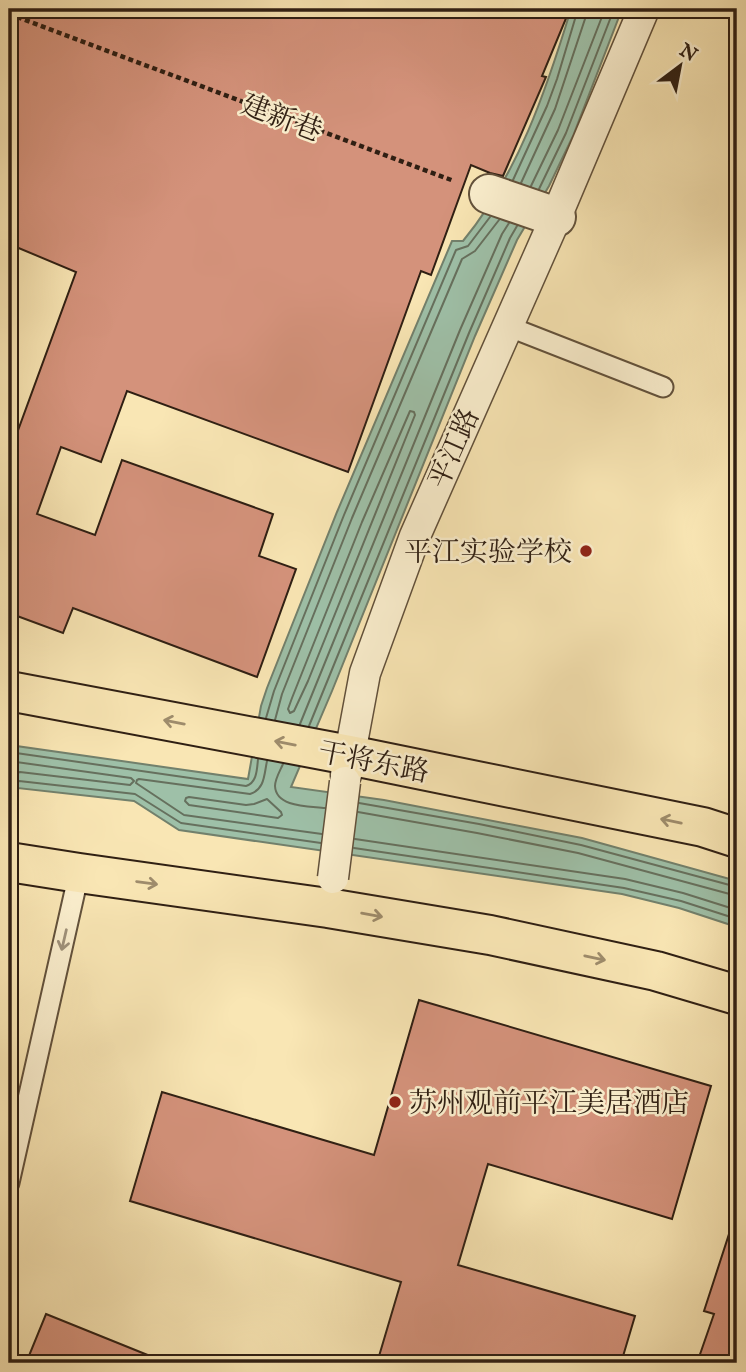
<svg xmlns="http://www.w3.org/2000/svg" width="746" height="1372" font-family="'IM FELL English','Noto Serif SC',serif">
<style>
.water{fill:#9ec0a8;stroke:#72806c;stroke-width:2}
.lines{fill:none;stroke-linecap:round;stroke-linejoin:round}
.shore{stroke:#66705e;stroke-width:2}
.building{fill:#d4927b;stroke:#2f1f13;stroke-width:2}
.service-casing{stroke:#62513b;stroke-width:23}
.pedestrian-casing{stroke:#62513b;stroke-width:33}
.minor-casing{stroke:#62513b;stroke-width:42}
.primary-casing{stroke:#2f1f13;stroke-width:42}
.path{stroke:#2f1f13;stroke-width:4.5;stroke-dasharray:5 3.5;stroke-linecap:butt}
.service{stroke:#fbefce;stroke-width:19}
.pedestrian{stroke:#fbefce;stroke-width:30}
.minor{stroke:#fbefce;stroke-width:38}
.primary{stroke:#f9e6b4;stroke-width:38}
.pedestrian-bridge-casing{stroke:#62513b;stroke-width:33;stroke-linecap:butt}
.pedestrian-bridge{stroke:#fbefce;stroke-width:30}
.oneway{stroke:#9e8c6c}
.oneway2{stroke:#9f917a}
.poi-dot{fill:#8f2418;stroke:#fbefce;stroke-width:2.5}
.labels{text-anchor:middle;stroke-width:5;stroke-linejoin:round;paint-order:stroke}
.street-label{font-size:28px;fill:#2f1f13;stroke:#fbefce}
.poi-label{font-size:28px;fill:#2f1f13;stroke:#fbefce;text-anchor:end}
</style>
<rect width="100%" height="100%" fill="#f9e6b4"/>
<filter id="stains"><feTurbulence type="fractalNoise" baseFrequency=".00286" numOctaves="4"/><feColorMatrix values="0 0 0 0 .2 0 0 0 0 .09 0 0 0 0 .02 0 0 0 .5 -.17"/></filter>
<radialGradient id="worn" r=".72"><stop offset=".6" stop-color="#630" stop-opacity="0"/><stop offset="1" stop-color="#630" stop-opacity=".3"/></radialGradient>
<!-- water -->
<path class="water" d="M571,9h51l-49,127 -24,50 -32,54 -42,96 -143,355 -41,96 93,13 198,38 155,43v46l-58,-19 -57,-14 -443,-64 -45,-29 -116,-13 -1,16h-3l-5,24v-83l239,34 13,-73 6,-18 70,-176 115,-271h11c55,-67 83,-150 108,-232z"/>
<g class="lines">
<!-- shore -->
<g class="shore">
<polyline points="513,180 547,106 557,79 578,9"/>
<polyline points="521,183 555,109 586,16 586,9"/>
<polyline points="531,186 558,130 605,9"/>
<polyline points="539,189 566,133 614,9"/>
<polygon points="410,411 414,412 415,415 308,681 294,711 290,713 288,709 292,698 362,522"/>
<polyline points="266,718 274,691 344,515 456,250 468,246 490,217"/>
<polyline points="275,720 282,694 352,518 462,259 475,251 499,220"/>
<polyline points="300,724 460,330 502,234 509,223"/>
<polyline points="309,726 469,333 510,238 517,226"/>
<path d="M9,752l237,34c11,-3 11,-17 12,-27"/>
<polyline points="9,761 131,778 134,781 130,785 20,772 9,776"/>
<path d="M267,761c-3,14 -2,28 -17,33l-111,-15 -2,1 -1,3 48,32 138,19"/>
<path d="M283,764c-3,7 -8,15 -8,22 1,22 35,20 50,22"/>
<polygon points="189,797 246,805 254,804 267,799 281,812 282,815 278,818 189,805 185,801 186,798"/>
<polyline points="9,799 12,786 19,781 135,794 181,823 321,843"/>
<polyline points="359,803 479,824 581,845 737,887"/>
<polyline points="358,812 477,833 578,853 737,896"/>
<polyline points="355,839 625,879 683,893 737,910"/>
<polyline points="354,848 624,888 681,901 737,919"/>
</g>
</g>
<!-- building -->
<g class="building">
<polygon points="9,9 549,9 567,16 542,76 546,77 503,176 490,173 471,165 431,275 421,271 348,472 127,391 101,462 61,447 37,514 95,535 122,460 273,514 259,556 296,569 257,677 73,608 63,633 9,613 9,455 76,272 9,244"/>
<polygon points="419,1000 711,1086 672,1219 488,1164 458,1265 635,1316 621,1363 377,1363 401,1282 130,1201 162,1092 374,1155"/>
<polygon points="731,1228 737,1229 737,1363 697,1363 714,1314 704,1311"/>
<polygon points="46,1314 165,1362 165,1363 26,1363"/>
</g>
<g class="lines">
<!-- service casing -->
<g class="service-casing">
<g id="service">
<polyline points="507,326 663,387"/>
<polyline points="9,1183 79,873"/>
</g>
</g>
<!-- pedestrian casing -->
<g class="pedestrian-casing">
<polyline id="pedestrian" points="346,775 365,673 415,536 556,217 644,9"/>
</g>
<!-- minor casing -->
<g class="minor-casing">
<polyline id="minor" points="489,194 556,217"/>
</g>
<!-- primary casing -->
<g class="primary-casing">
<g id="primary">
<polyline points="9,691 349,755 703,827 737,838"/>
<polyline points="9,862 79,873 328,908 490,935 656,971 737,995"/>
</g>
</g>
<!-- path -->
<polyline class="path" points="9,14 454,181"/>
<!-- service -->
<use href="#service" class="service"/>
<!-- pedestrian -->
<use href="#pedestrian" class="pedestrian"/>
<!-- minor -->
<use href="#minor" class="minor"/>
<!-- primary -->
<use href="#primary" class="primary"/>
<!-- pedestrian-bridge casing -->
<g class="pedestrian-bridge-casing">
<polyline id="pedestrian-bridge" points="333,878 345,782"/>
</g>
<!-- pedestrian-bridge -->
<use href="#pedestrian-bridge" class="pedestrian-bridge"/>
</g>
<!-- one-way arrows -->
<defs><path id="oneway-shaft" d="M-6 0H5M1.5-3L5.5 0L1.5 3" fill="none" stroke-width="1.6" stroke-linecap="round" stroke-linejoin="round" transform="scale(1.75)"/></defs>
<g class="oneway">
<use href="#oneway-shaft" transform="translate(174 722) rotate(-169)"/>
<use href="#oneway-shaft" transform="translate(285 743) rotate(-169)"/>
<use href="#oneway-shaft" transform="translate(671 821) rotate(-168)"/>
<use href="#oneway-shaft" transform="translate(147 883) rotate(8)"/>
<use href="#oneway-shaft" transform="translate(372 915) rotate(10)"/>
<use href="#oneway-shaft" transform="translate(595 958) rotate(12)"/>
</g>
<use class="oneway2" href="#oneway-shaft" transform="translate(64 940) rotate(103)"/>
<!-- markers -->
<g class="poi-dot">
<circle cx="586" cy="551" r="7"/>
<circle cx="395" cy="1102" r="7"/>
</g>
<g class="labels">
<!-- street labels -->
<g class="street-label">
<text transform="translate(282 117) rotate(21)" y="10">建新巷</text>
<text transform="translate(453 448) rotate(-66)" y="10">平江路</text>
<text transform="translate(374 761) rotate(11)" y="10">干将东路</text>
</g>
<!-- poi labels -->
<g class="poi-label">
<text x="572" y="561">平江实验学校</text>
<text x="409" y="1112" text-anchor="start">苏州观前平江美居酒店</text>
</g>
</g>
<!-- margin -->
<rect width="746" height="1372" fill="none" stroke="#f9e6b4" stroke-width="35"/>
<rect x="10" y="10" width="725" height="1351" fill="none" stroke="#2f1f13" stroke-width="3.5"/>
<rect x="18" y="18" width="711" height="1337" fill="none" stroke="#2f1f13" stroke-width="2"/>
<!-- north arrow -->
<g transform="translate(680 66) rotate(32)" stroke="#fbefce" stroke-width="5" paint-order="stroke">
<path d="M0-5L12 26L0 18L-12 26Z" fill="#2f1f13"/>
<text y="-10" font-size="19" font-weight="bold" text-anchor="middle" fill="#2f1f13">N</text>
</g>
<rect width="100%" height="100%" filter="url(#stains)"/>
<rect width="100%" height="100%" fill="url(#worn)"/>
</svg>
